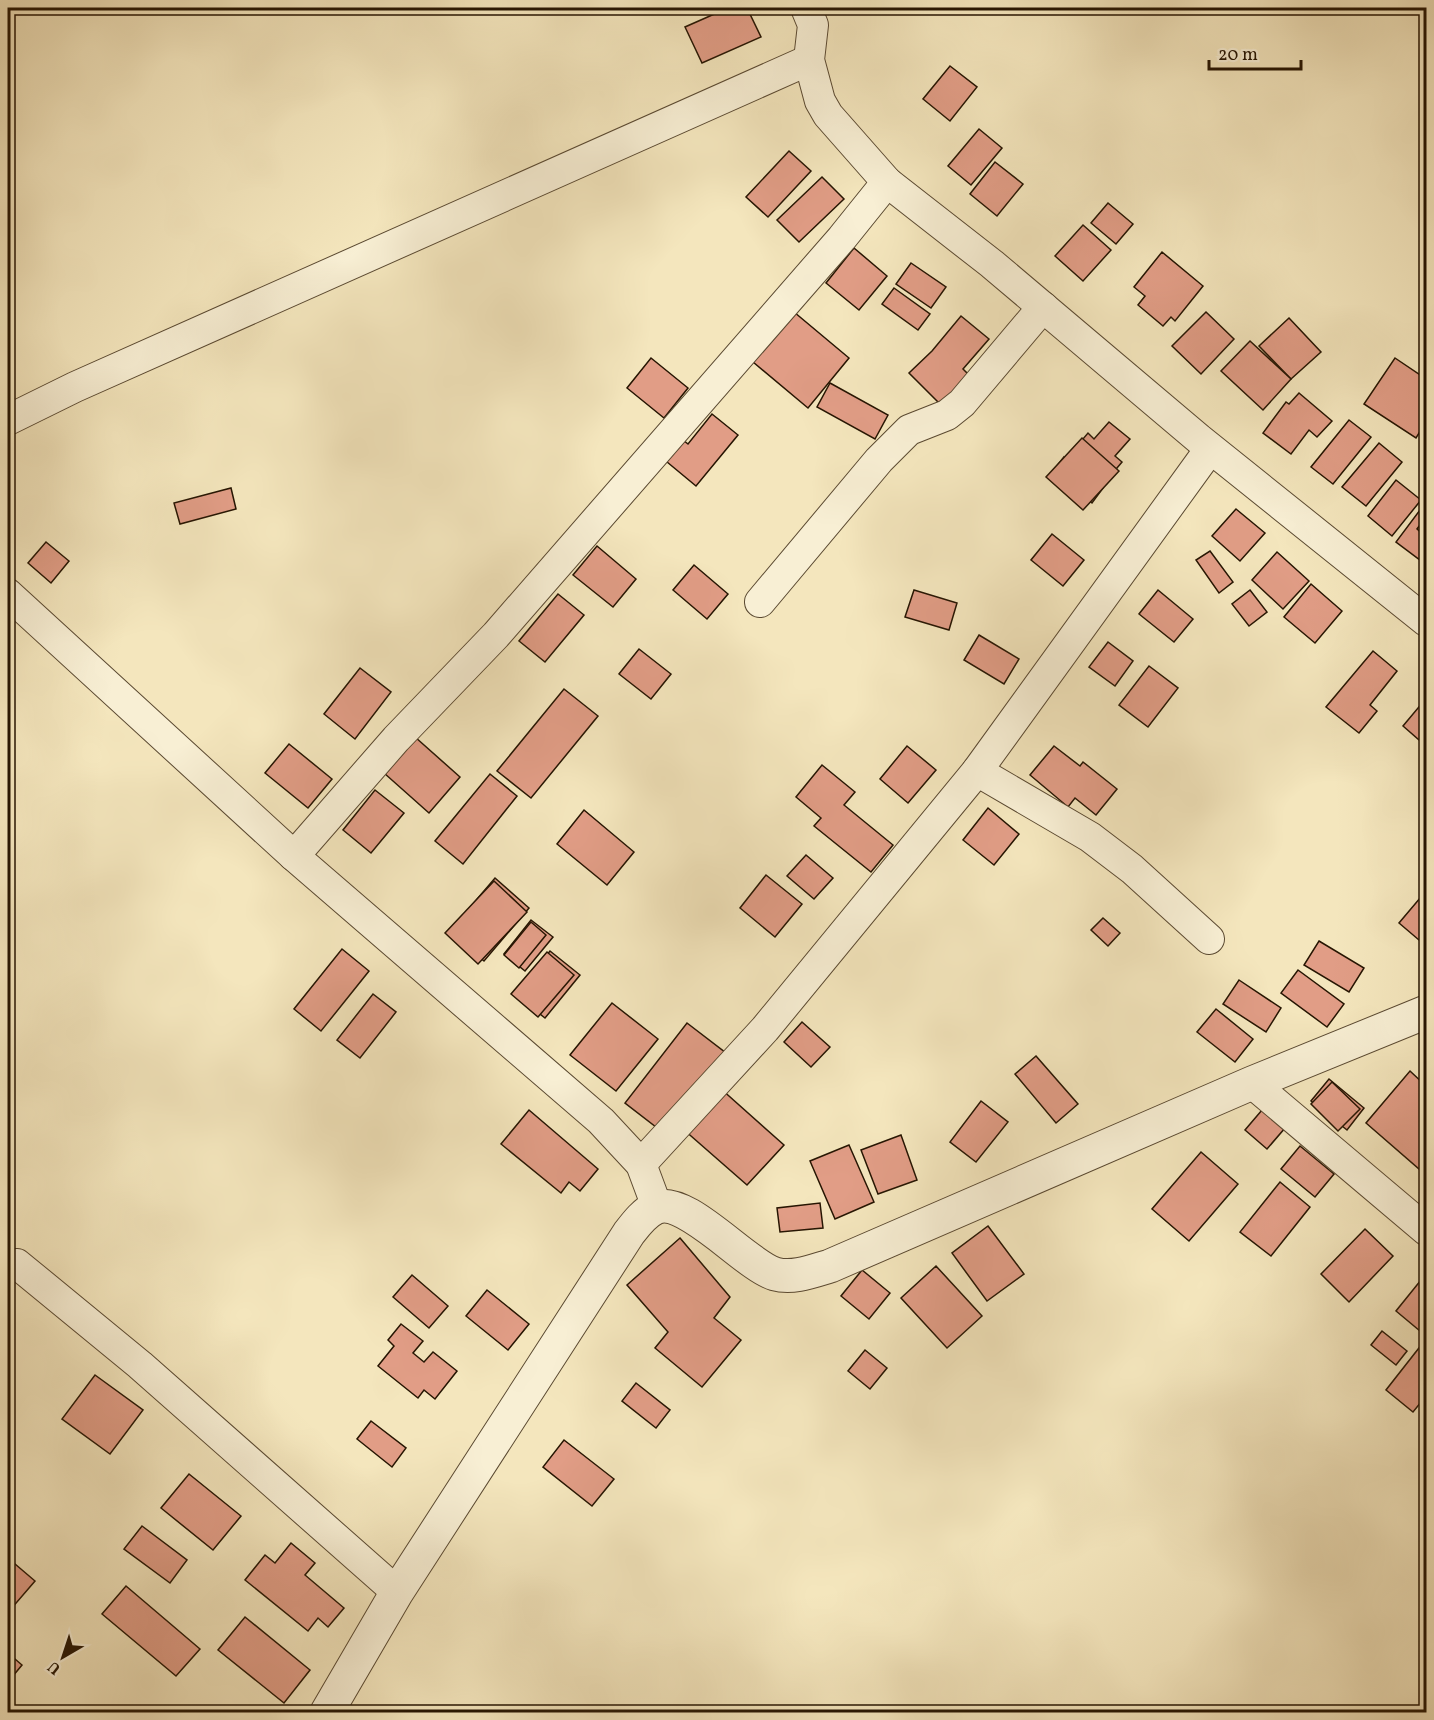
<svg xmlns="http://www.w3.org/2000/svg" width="1434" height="1720" font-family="Vollkorn,serif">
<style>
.building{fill:#e19d86;stroke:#261502;stroke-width:1.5}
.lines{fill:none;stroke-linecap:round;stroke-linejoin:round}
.minor-casing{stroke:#5a4931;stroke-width:32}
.tertiary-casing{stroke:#5a4931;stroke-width:35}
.minor{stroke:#f8efd4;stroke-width:30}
.tertiary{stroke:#f8efd4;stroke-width:33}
</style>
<rect width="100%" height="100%" fill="#f4e6bd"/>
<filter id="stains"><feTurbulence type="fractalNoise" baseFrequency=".00333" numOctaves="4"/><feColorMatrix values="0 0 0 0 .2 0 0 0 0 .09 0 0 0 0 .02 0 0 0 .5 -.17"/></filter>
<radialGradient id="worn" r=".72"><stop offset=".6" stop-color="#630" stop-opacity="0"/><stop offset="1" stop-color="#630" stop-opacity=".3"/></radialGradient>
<!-- building -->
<g class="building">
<polygon points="728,8 747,8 761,37 702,63 685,27"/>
<polygon points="950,66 977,87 950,121 923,99"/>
<polygon points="979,129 1002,148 971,185 948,166"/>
<polygon points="789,151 811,171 768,217 746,197"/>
<polygon points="995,162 1023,184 997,216 970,194"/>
<polygon points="822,177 844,199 799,242 777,220"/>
<polygon points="1108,203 1133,224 1116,244 1091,223"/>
<polygon points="1083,225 1111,250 1083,281 1055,256"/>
<polygon points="854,248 887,276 859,310 826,283"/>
<polygon points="1162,252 1203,286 1175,321 1171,317 1163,326 1138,305 1145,296 1134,287"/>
<polygon points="911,263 946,287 931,308 896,284"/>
<polygon points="894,288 930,314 918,330 882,304"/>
<polygon points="794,312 849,358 808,408 753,362"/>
<polygon points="1206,312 1234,339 1201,374 1172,346"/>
<polygon points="961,316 989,339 963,369 975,381 946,410 909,373 932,351"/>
<polygon points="1289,318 1321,352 1291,379 1259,346"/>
<polygon points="1250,341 1291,379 1263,410 1221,371"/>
<polygon points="651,358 688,388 664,418 627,388"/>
<polygon points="1395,358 1426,379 1426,422 1416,438 1364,404"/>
<polygon points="830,383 888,415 875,439 817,407"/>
<polygon points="1299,393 1332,421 1317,437 1309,430 1291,454 1263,433 1286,402 1289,404"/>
<polygon points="712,414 738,435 696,486 661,457 678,436 688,444"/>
<polygon points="1349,420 1371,437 1333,484 1311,467"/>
<polygon points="1109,422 1130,439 1115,456 1122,462 1101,487 1103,488 1092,503 1053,471 1064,457 1066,459 1088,433 1094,439"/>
<polygon points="1082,438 1119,471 1083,510 1046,477"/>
<polygon points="1379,443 1402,462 1366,506 1342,487"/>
<polygon points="1396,480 1421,500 1392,536 1368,516"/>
<polygon points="231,488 236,509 180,524 174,503"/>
<polygon points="1426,502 1426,559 1424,563 1396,542"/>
<polygon points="1236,509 1265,533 1240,561 1212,536"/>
<polygon points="1426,517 1426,537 1417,529"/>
<polygon points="1052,534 1084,560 1063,586 1031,560"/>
<polygon points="46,542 69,561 51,583 28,563"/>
<polygon points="597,546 636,579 613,607 573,575"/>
<polygon points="1210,551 1233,582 1219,593 1196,560"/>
<polygon points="1277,552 1309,581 1283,609 1252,580"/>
<polygon points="694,565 728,594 707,619 673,590"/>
<polygon points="1311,584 1342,611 1315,643 1284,617"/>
<polygon points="914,590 957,603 949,630 905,617"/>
<polygon points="1158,590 1193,619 1174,642 1139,614"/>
<polygon points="1250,590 1267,612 1249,626 1232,604"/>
<polygon points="558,594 584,615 545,662 519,641"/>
<polygon points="979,635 1019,659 1004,684 964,660"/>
<polygon points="1108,642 1133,661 1115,686 1089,667"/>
<polygon points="639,649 671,674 651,699 619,674"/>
<polygon points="1373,651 1397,671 1370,705 1377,711 1359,733 1326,707"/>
<polygon points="1149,666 1178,688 1148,727 1119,705"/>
<polygon points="360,668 391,692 355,739 324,714"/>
<polygon points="564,689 598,716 531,798 497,771"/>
<polygon points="1423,702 1426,705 1426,746 1403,726"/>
<polygon points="415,737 460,777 429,813 384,773"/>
<polygon points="289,744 332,779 308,808 265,773"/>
<polygon points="907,746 936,770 908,803 880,779"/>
<polygon points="1054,746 1080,766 1083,762 1117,789 1096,815 1075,798 1068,807 1030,775"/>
<polygon points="822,765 855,792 844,805 893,845 871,872 814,826 821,818 796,797"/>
<polygon points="490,774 517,796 463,864 435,841"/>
<polygon points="375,790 404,813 371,853 343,830"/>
<polygon points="988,808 1019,834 994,865 963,840"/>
<polygon points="584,810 634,852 607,885 557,844"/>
<polygon points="806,855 833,878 814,899 787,876"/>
<polygon points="766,875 802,904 775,937 740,908"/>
<polygon points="495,878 529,908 484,961 449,932"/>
<polygon points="494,881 527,912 478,964 445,933"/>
<polygon points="1426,891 1426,946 1399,923"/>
<polygon points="1103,918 1120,933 1108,946 1091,930"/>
<polygon points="531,920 553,937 525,971 504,954"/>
<polygon points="531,922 546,935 519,968 504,955"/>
<polygon points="1319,941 1364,968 1349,992 1304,965"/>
<polygon points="342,949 369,971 321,1031 294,1009"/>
<polygon points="550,951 580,975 545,1018 515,994"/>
<polygon points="547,952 574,975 538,1017 511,994"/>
<polygon points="1298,970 1344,1004 1327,1027 1281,993"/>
<polygon points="1239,980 1281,1008 1266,1032 1223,1004"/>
<polygon points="373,994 396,1012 360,1058 337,1040"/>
<polygon points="612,1003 658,1039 616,1091 570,1055"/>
<polygon points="1216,1009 1253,1039 1235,1062 1197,1032"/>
<polygon points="802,1022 830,1047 811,1067 784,1042"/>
<polygon points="687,1023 726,1053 665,1134 625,1103"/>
<polygon points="1036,1056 1078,1104 1056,1123 1015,1074"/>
<polygon points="1410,1071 1426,1086 1426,1175 1366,1123"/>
<polygon points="1329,1079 1364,1108 1347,1130 1311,1101"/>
<polygon points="1332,1082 1360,1109 1338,1131 1311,1104"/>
<polygon points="720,1088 784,1145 747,1185 683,1129"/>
<polygon points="981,1101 1008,1122 976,1162 950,1142"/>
<polygon points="529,1110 598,1169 580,1191 569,1182 561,1193 501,1144"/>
<polygon points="1262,1110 1285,1128 1267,1149 1245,1130"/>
<polygon points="901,1135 917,1180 878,1194 861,1150"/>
<polygon points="849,1145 874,1202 835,1219 810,1161"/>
<polygon points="1300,1146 1334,1174 1315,1197 1281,1169"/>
<polygon points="1201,1152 1238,1184 1189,1241 1152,1209"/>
<polygon points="1280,1182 1310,1207 1271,1256 1240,1232"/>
<polygon points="820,1203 823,1228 780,1232 777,1208"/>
<polygon points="988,1226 1024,1274 987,1301 952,1253"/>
<polygon points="1365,1229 1393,1256 1349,1302 1321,1274"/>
<polygon points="680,1238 730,1297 714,1318 741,1340 702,1387 655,1348 668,1332 627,1285"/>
<polygon points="936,1266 982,1316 947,1348 901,1298"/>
<polygon points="862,1270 890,1293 869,1319 841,1296"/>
<polygon points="412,1275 448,1306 429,1328 393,1297"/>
<polygon points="1425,1275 1426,1324 1420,1331 1396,1311"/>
<polygon points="487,1290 529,1324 508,1350 466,1316"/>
<polygon points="401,1324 423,1341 413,1353 424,1362 433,1352 457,1371 435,1399 424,1390 418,1398 378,1366 394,1346 388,1340"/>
<polygon points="1382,1331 1407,1351 1396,1365 1371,1345"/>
<polygon points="1426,1339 1426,1396 1413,1412 1386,1390"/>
<polygon points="865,1350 887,1368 870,1389 848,1371"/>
<polygon points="95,1375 143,1410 110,1454 62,1419"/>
<polygon points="636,1383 670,1410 656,1428 622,1401"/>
<polygon points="371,1421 406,1448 392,1467 357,1439"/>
<polygon points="564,1440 614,1479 592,1506 543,1467"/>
<polygon points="189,1474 241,1516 213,1550 161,1508"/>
<polygon points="142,1526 187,1560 170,1583 124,1549"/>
<polygon points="291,1543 315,1563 305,1575 344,1608 328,1627 318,1618 308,1631 245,1580 265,1555 275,1563"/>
<polygon points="8,1558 35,1581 11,1609 8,1606"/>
<polygon points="126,1586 200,1649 176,1676 102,1614"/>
<polygon points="245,1617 310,1670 284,1703 218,1650"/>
<polygon points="8,1653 22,1665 8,1682"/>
</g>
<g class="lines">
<!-- minor casing -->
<g class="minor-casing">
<g id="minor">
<polyline points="806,8 813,25 809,60 820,101 828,115 887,182 992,264 1199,439 1426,621"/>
<polyline points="8,420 75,387 809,60"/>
<polyline points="8,594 294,856 601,1121 641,1164 657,1207"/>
<polyline points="760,602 879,460 909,430 947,415 962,403 1043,307"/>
<polyline points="977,771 1090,837 1132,869 1209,939"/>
<polyline points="294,856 396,739 496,635 842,238 887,182"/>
<polyline points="1252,1083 1426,1230"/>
<polyline points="641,1164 765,1029 977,771 1210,449"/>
<polyline points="17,1264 140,1365 397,1592"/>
</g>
</g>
<!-- tertiary casing -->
<g class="tertiary-casing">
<path id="tertiary" d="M327,1712l70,-120 232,-359c7,-9 15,-20 26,-25 30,-14 90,57 120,66 18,5 38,-3 55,-8l422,-183 174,-71"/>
</g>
<!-- minor -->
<use href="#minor" class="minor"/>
<!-- tertiary -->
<use href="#tertiary" class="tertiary"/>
</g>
<!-- margin -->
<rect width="1434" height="1720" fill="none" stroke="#f4e6bd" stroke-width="30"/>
<rect x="9" y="9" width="1416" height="1702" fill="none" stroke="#261502" stroke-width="3"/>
<rect x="15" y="15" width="1404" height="1690" fill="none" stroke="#261502" stroke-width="1.5"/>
<!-- north arrow -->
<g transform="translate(63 1657) rotate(219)" stroke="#f8efd4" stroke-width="4.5" paint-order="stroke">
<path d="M0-4.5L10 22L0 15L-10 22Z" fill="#261502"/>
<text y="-9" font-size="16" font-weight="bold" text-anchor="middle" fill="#261502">U</text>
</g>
<!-- scale -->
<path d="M1209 60v9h92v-9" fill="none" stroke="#261502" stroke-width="3"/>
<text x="1218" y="60" font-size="18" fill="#261502" stroke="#f8efd4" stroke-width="4.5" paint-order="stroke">20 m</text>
<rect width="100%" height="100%" filter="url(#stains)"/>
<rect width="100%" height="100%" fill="url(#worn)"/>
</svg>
